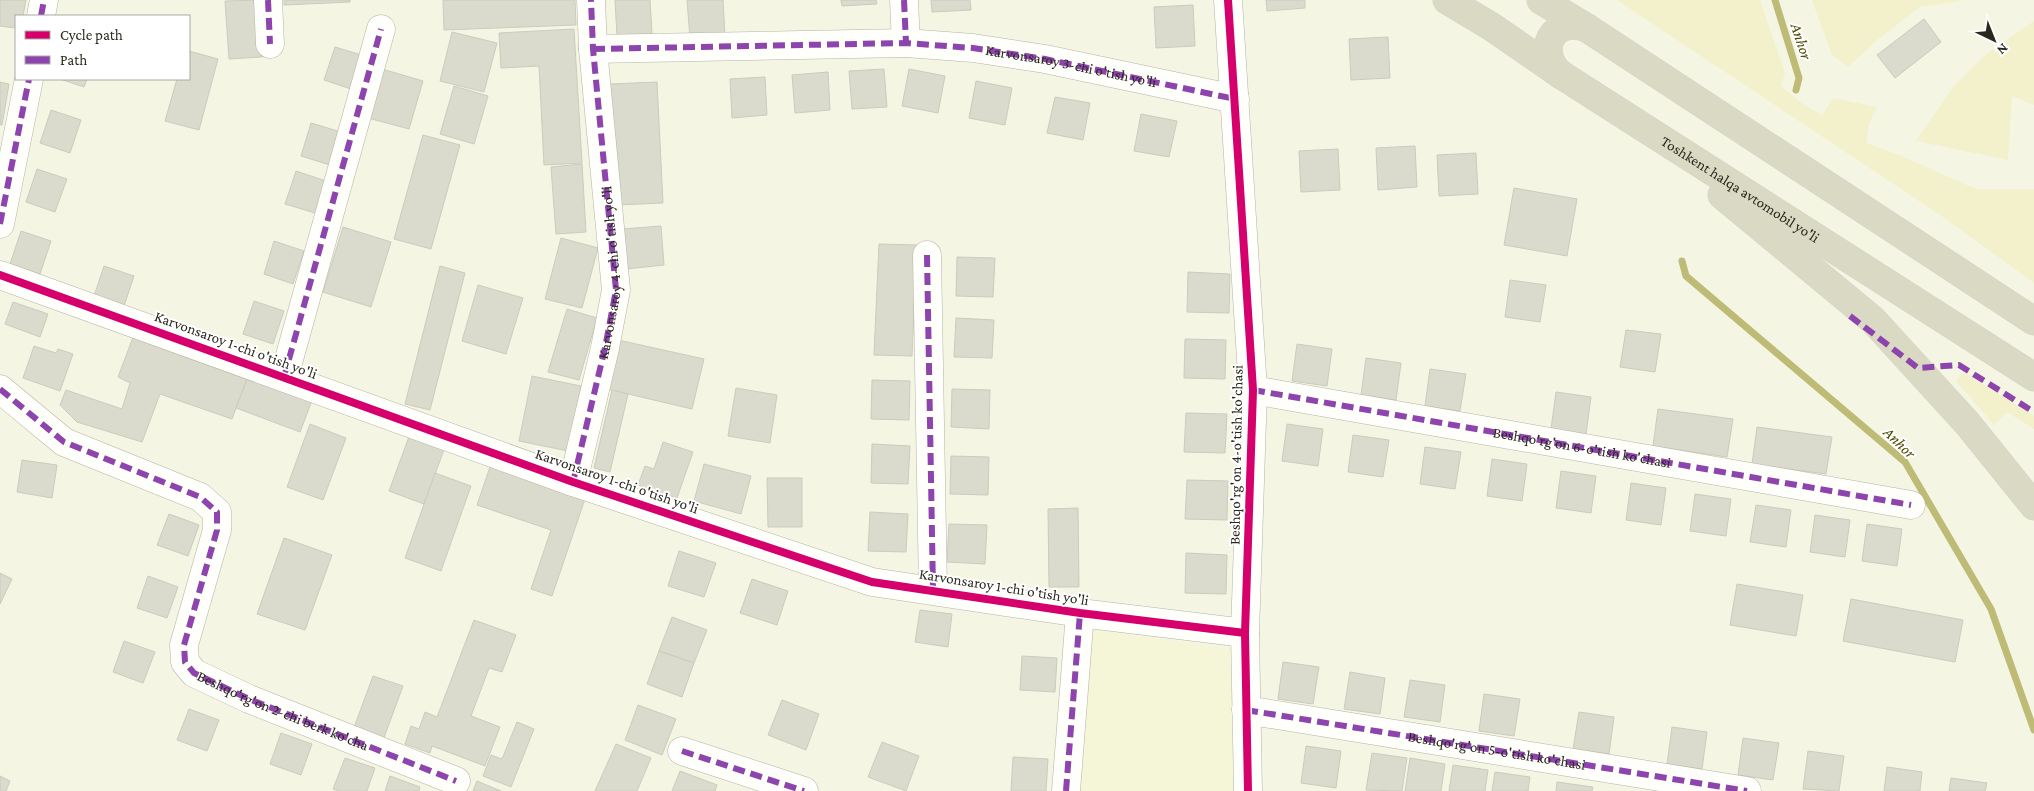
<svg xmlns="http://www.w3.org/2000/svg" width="2034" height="791" font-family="'Crimson Pro',serif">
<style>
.built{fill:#f5f5d8}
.green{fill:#f2f1cb}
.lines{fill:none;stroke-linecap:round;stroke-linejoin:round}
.stream{stroke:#bebb77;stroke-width:7}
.building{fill:#dbdbcd;stroke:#cbcbbe}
.minor-casing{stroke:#b4b4a6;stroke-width:29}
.highway-casing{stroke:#d5d4cd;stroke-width:29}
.minor{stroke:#fefefb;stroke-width:28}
.highway{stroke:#dad9c3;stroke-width:28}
.quiet{stroke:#8e44ad;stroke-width:6;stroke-dasharray:12 6;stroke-linecap:butt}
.cycleway-casing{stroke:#fff;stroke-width:11}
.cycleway{stroke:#d6006c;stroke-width:8}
.labels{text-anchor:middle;stroke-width:4;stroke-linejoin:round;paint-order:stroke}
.street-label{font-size:15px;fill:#2a291e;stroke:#fff}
.water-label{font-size:16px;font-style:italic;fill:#4f4c03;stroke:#fff}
</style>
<rect width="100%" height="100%" fill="#f5f5e4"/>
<!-- built -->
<polygon class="built" points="1097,630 1235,650 1236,791 1076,791 1090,636"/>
<!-- green -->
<g class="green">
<polygon points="1617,0 1760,0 1785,73 1781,86 1803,104 1822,115 1833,98 1877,107 1869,124 1866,143 1899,155 1976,189 2034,189 2034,283 1946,219"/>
<polygon points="1812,0 1965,0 1920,7 1876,41 1848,67 1832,55"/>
<polygon points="2034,21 2034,105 2012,96 2008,160 1916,141 1954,86 1985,55"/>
<polygon points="1963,372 2034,416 2034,429 2007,412 1994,425 1956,381"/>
</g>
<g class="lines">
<!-- stream -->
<g class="stream">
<polyline points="1775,0 1799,78 1796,90"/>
<polyline points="1682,261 1686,276 1905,462 1991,609 2034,730"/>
</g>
</g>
<!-- building -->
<g class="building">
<polygon points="0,0 26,0 23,16 16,16 16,28 0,26"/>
<polygon points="259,0 262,57 229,59 225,1"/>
<polygon points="284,0 350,0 350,2 284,5"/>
<polygon points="443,0 575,0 576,25 444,30"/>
<polygon points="615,0 650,0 652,34 617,36"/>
<polygon points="687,0 723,0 725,36 690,38"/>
<polygon points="841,0 876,0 877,4 842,6"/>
<polygon points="931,0 970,0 971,10 932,12"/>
<polygon points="1266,0 1305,0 1305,8 1267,11"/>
<polygon points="1193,5 1195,46 1156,48 1154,7"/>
<polygon points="1924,19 1941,42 1895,78 1877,55"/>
<polygon points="574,29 582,163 544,165 539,66 501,68 499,33"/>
<polygon points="452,32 497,43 484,92 440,81"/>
<polygon points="1388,37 1390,78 1351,80 1349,39"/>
<polygon points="335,47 365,56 354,90 324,80"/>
<polygon points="189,51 218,59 199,130 165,121 177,79 189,79"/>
<polygon points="382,69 423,81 409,129 368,118"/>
<polygon points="884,69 887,107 852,109 849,71"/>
<polygon points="909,69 945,76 938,113 902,106"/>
<polygon points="828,72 830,110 795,113 792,75"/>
<polygon points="765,77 767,115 732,118 730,79"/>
<polygon points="60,79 87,79 84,87"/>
<polygon points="976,81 1012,88 1005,125 969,118"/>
<polygon points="0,82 9,84 2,125 0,125"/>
<polygon points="657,82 663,203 616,205 610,84"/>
<polygon points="454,86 488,96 474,144 440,134"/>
<polygon points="1055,97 1090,103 1083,140 1047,133"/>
<polygon points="51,110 81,120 70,153 40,143"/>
<polygon points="1141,114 1177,121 1169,157 1134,151"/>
<polygon points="311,123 341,132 330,165 301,156"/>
<polygon points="423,135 460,145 431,249 394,239"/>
<polygon points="1415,146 1417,187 1378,190 1376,148"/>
<polygon points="1338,149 1340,190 1301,192 1299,151"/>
<polygon points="1476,153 1478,194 1439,196 1437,155"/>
<polygon points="582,164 586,232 556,234 551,167"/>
<polygon points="37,169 67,179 55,212 26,202"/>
<polygon points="296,171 326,181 315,213 285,204"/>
<polygon points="1514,188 1577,199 1567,256 1504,245"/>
<polygon points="661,226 664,265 626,269 623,229"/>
<polygon points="343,227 391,242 371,307 323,292"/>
<polygon points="21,231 51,241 40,274 10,264"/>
<polygon points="561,238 598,248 582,308 545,299"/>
<polygon points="274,241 304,251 293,284 264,274"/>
<polygon points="879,244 917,245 912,356 874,355"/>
<polygon points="957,257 995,258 993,297 956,296"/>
<polygon points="104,266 134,276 123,309 93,299"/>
<polygon points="440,266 465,273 430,410 405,404"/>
<polygon points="1188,272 1230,274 1229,313 1187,312"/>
<polygon points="1510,280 1546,285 1540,322 1505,317"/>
<polygon points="478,285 523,298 506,354 462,341"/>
<polygon points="254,301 284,311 273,344 243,334"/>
<polygon points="13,302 48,314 40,337 5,324"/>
<polygon points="567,309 597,318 579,380 548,372"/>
<polygon points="956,318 994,320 992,358 954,357"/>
<polygon points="1626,330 1661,334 1655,372 1620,367"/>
<polygon points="135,332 249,374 232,419 160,394 142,442 77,422 60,405 66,390 122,409 130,383 118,377"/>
<polygon points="1185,339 1226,340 1225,379 1184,378"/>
<polygon points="618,340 704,359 692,409 607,389"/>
<polygon points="1297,344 1332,349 1327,386 1292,381"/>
<polygon points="34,346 56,353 58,349 73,354 60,391 23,378"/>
<polygon points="1366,358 1401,363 1396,400 1361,395"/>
<polygon points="1430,369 1466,374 1460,411 1425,406"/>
<polygon points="249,374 313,398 300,432 236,408"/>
<polygon points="532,376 581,386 568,451 519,441"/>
<polygon points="872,380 910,381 909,420 871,419"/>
<polygon points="736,388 777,395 770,443 728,436"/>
<polygon points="952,389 990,390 989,429 951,427"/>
<polygon points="612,390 628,394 610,472 594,468"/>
<polygon points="1556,392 1591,397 1586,434 1551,429"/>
<polygon points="1658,409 1733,419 1727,457 1653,446"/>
<polygon points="1186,413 1227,414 1225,453 1184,452"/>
<polygon points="310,424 346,438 323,500 287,487"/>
<polygon points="1287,424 1323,429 1318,466 1282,461"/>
<polygon points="1757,427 1832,437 1826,474 1752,464"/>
<polygon points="410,434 445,447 424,504 389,491"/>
<polygon points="1353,435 1389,440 1383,477 1348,472"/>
<polygon points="663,442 693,452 677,498 638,485 645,466 654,469"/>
<polygon points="872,444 910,446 908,484 871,483"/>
<polygon points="1425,447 1461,452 1455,489 1420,484"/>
<polygon points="951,456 989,457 988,495 950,494"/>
<polygon points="1492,459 1527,464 1522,501 1487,496"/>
<polygon points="22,460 57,465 52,498 17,492"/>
<polygon points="491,464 586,496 552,596 531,589 551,530 477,505"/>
<polygon points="704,464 751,476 741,514 694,501"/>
<polygon points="1561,471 1596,476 1591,513 1556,508"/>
<polygon points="435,473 471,486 441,571 405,558"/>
<polygon points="767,478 802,478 802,527 768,527"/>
<polygon points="1187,480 1228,481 1227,520 1185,519"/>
<polygon points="1631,483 1666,488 1661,525 1626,520"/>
<polygon points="1695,494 1731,499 1726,536 1690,531"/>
<polygon points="1756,505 1791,510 1786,547 1750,542"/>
<polygon points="1078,508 1079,587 1049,587 1048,509"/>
<polygon points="870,512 908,514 906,552 868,551"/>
<polygon points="169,514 199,525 188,556 157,545"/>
<polygon points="1815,515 1850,520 1845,557 1810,552"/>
<polygon points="949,524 987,525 985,564 947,562"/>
<polygon points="1867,524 1902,529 1897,566 1862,561"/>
<polygon points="284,538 332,555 305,630 257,614"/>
<polygon points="679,551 716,563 704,597 668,586"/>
<polygon points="1186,553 1227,555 1226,594 1185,593"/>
<polygon points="0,573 12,579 0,604"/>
<polygon points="148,576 178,587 167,618 137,608"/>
<polygon points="752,579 788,591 777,625 740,613"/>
<polygon points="1737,584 1803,595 1796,636 1730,625"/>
<polygon points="1851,599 1963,620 1955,662 1843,641"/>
<polygon points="920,610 952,614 948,647 915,642"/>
<polygon points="672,617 707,630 694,663 659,651"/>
<polygon points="474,620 516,635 502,672 489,668 471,716 500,727 485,766 432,746 430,753 405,744 411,726 419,729 425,712 437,717"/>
<polygon points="124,641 155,652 143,683 113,672"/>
<polygon points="659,651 694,663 682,697 647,684"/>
<polygon points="1022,656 1057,658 1055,692 1020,690"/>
<polygon points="1283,662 1319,667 1313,704 1278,699"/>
<polygon points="1350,672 1385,678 1380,714 1344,709"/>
<polygon points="373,676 403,686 382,743 352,733"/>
<polygon points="1410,680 1445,685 1440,722 1404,717"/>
<polygon points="1484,694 1520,699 1514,736 1479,731"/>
<polygon points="782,700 819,714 806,750 768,735"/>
<polygon points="638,705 676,719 662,755 625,740"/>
<polygon points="189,709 219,720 207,751 177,740"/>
<polygon points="1579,712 1614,717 1609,754 1573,749"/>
<polygon points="517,722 534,729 511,787 483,776 491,755 502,759"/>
<polygon points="1672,727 1707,732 1702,769 1667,764"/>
<polygon points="281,733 312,744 301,775 270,764"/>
<polygon points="1743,738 1779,743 1773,780 1738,775"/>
<polygon points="882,742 919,756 906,791 868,777"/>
<polygon points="616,744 651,758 637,791 595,791"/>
<polygon points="1306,746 1341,751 1336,788 1301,783"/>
<polygon points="1808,751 1844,756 1839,791 1803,789"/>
<polygon points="1372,753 1407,758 1402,791 1366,790"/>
<polygon points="1013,757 1048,759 1046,791 1011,791"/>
<polygon points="345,758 375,768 367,791 339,791 333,789"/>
<polygon points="1410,758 1445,764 1441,791 1405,791"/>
<polygon points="1453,765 1488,770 1485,791 1449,791"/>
<polygon points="1887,767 1922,772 1920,791 1884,791"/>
<polygon points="680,771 717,785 715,791 672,791"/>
<polygon points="1495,772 1530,777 1528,791 1492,791"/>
<polygon points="0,776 10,781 6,791 0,791"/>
<polygon points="390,776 420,787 419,791 385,791"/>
<polygon points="1951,778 1987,783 1985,791 1949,791"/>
<polygon points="477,781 501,791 473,791"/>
<polygon points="1557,782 1593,787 1592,791 1556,791"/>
</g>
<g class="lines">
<!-- minor casing -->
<g class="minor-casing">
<g id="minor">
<polyline points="268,0 270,44"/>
<polyline points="904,0 906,43"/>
<polyline points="1228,0 1253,390 1245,633 1248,791"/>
<polyline points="41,16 44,0"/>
<path id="s1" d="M593,49l313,-6 67,5 72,11 190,40"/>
<polyline points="0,224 29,79"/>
<polyline points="927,255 933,590"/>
<polyline points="0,275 573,482 872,582 1080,613 1245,633"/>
<polyline points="284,377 381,29"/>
<path id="s2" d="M0,389l64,53 136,55 17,15v18l-33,115 1,17 9,11 55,26 207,82"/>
<path id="s3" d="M1253,390l658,115"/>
<polyline points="573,482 605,348 616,290 593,49 591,0"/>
<path id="s4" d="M1246,710l501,81"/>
<polyline points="682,751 804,791"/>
<polyline points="1066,791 1080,613"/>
</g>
</g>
<!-- highway casing -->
<g class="highway-casing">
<g id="highway">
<path id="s5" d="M1447,0l45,27 68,47 474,303"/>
<polyline points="1541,0 1587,28 2034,321"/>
<path d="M1560,74c-26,-24 -6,-59 27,-46"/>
<polyline points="1722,195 1873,320 1967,423 2034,506"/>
</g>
</g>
<!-- minor -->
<use href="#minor" class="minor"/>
<!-- highway -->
<use href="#highway" class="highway"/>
<!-- quiet -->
<g class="quiet">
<polyline points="268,0 270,44"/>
<polyline points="904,0 906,43"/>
<polyline points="41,16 44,0"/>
<polyline points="593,49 906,43 973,48 1045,59 1235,99"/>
<polyline points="0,224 29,79"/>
<polyline points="927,255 933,590"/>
<polyline points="1850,316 1918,368 1959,365 2034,412"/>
<polyline points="284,377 381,29"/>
<polyline points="0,389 64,442 200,497 217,512 217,530 184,645 185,662 194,673 249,699 456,781"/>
<polyline points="1253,390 1911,505"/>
<path id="s6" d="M573,482l32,-134 11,-58 -23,-241 -2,-49"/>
<polyline points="1246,710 1747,791"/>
<polyline points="682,751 804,791"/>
<polyline points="1066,791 1080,613"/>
</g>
<!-- cycleway casing -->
<g class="cycleway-casing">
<g id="cycleway">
<polyline points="1228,0 1253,390 1245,633 1248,791"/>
<polyline points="0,275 573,482 872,582 1080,613 1245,633"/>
</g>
</g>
<!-- cycleway -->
<use href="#cycleway" class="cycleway"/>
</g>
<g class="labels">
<!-- street labels -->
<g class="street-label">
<text dy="5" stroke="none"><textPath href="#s1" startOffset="480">Karvonsaroy 3-chi o'tish yo'li</textPath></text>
<text dy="5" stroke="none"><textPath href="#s5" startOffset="349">Toshkent halqa avtomobil yo'li</textPath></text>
<text dy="5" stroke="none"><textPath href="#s6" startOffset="214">Karvonsaroy 4-chi o'tish yo'li</textPath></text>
<text transform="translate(236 345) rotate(20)" y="5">Karvonsaroy 1-chi o'tish yo'li</text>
<text dy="5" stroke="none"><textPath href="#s3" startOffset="334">Beshqo'rg'on 6-o'tish ko'chasi</textPath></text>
<text transform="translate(1236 455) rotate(-89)" y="5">Beshqo'rg'on 4-o'tish ko'chasi</text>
<text transform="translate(617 481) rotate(19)" y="5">Karvonsaroy 1-chi o'tish yo'li</text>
<text transform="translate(1004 587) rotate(9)" y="5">Karvonsaroy 1-chi o'tish yo'li</text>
<text dy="5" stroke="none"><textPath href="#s2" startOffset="518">Beshqo'rg'on 2-chi berk ko'cha</textPath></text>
<text dy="5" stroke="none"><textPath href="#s4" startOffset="254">Beshqo'rg'on 5-o'tish ko'chasi</textPath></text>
</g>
<!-- water labels -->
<g class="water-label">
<text transform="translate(1802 41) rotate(72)" y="6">Anhor</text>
<text transform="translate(1900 442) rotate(44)" y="6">Anhor</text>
</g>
</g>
<!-- legend -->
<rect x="15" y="15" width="175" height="65" fill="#ffffff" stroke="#aaa9a5"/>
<rect x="25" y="31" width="25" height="8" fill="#d6006c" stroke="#aaa9a5"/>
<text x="60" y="40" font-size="15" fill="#2a291e">Cycle path</text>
<rect x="25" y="56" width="25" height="8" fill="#8e44ad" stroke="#aaa9a5"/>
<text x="60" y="65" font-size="15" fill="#2a291e">Path</text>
<!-- north arrow -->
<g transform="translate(1994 40) rotate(137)" stroke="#ffffff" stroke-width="4" paint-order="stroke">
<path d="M0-4L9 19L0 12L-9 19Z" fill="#2a291e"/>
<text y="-8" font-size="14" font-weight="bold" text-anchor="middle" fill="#2a291e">N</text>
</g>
</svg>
